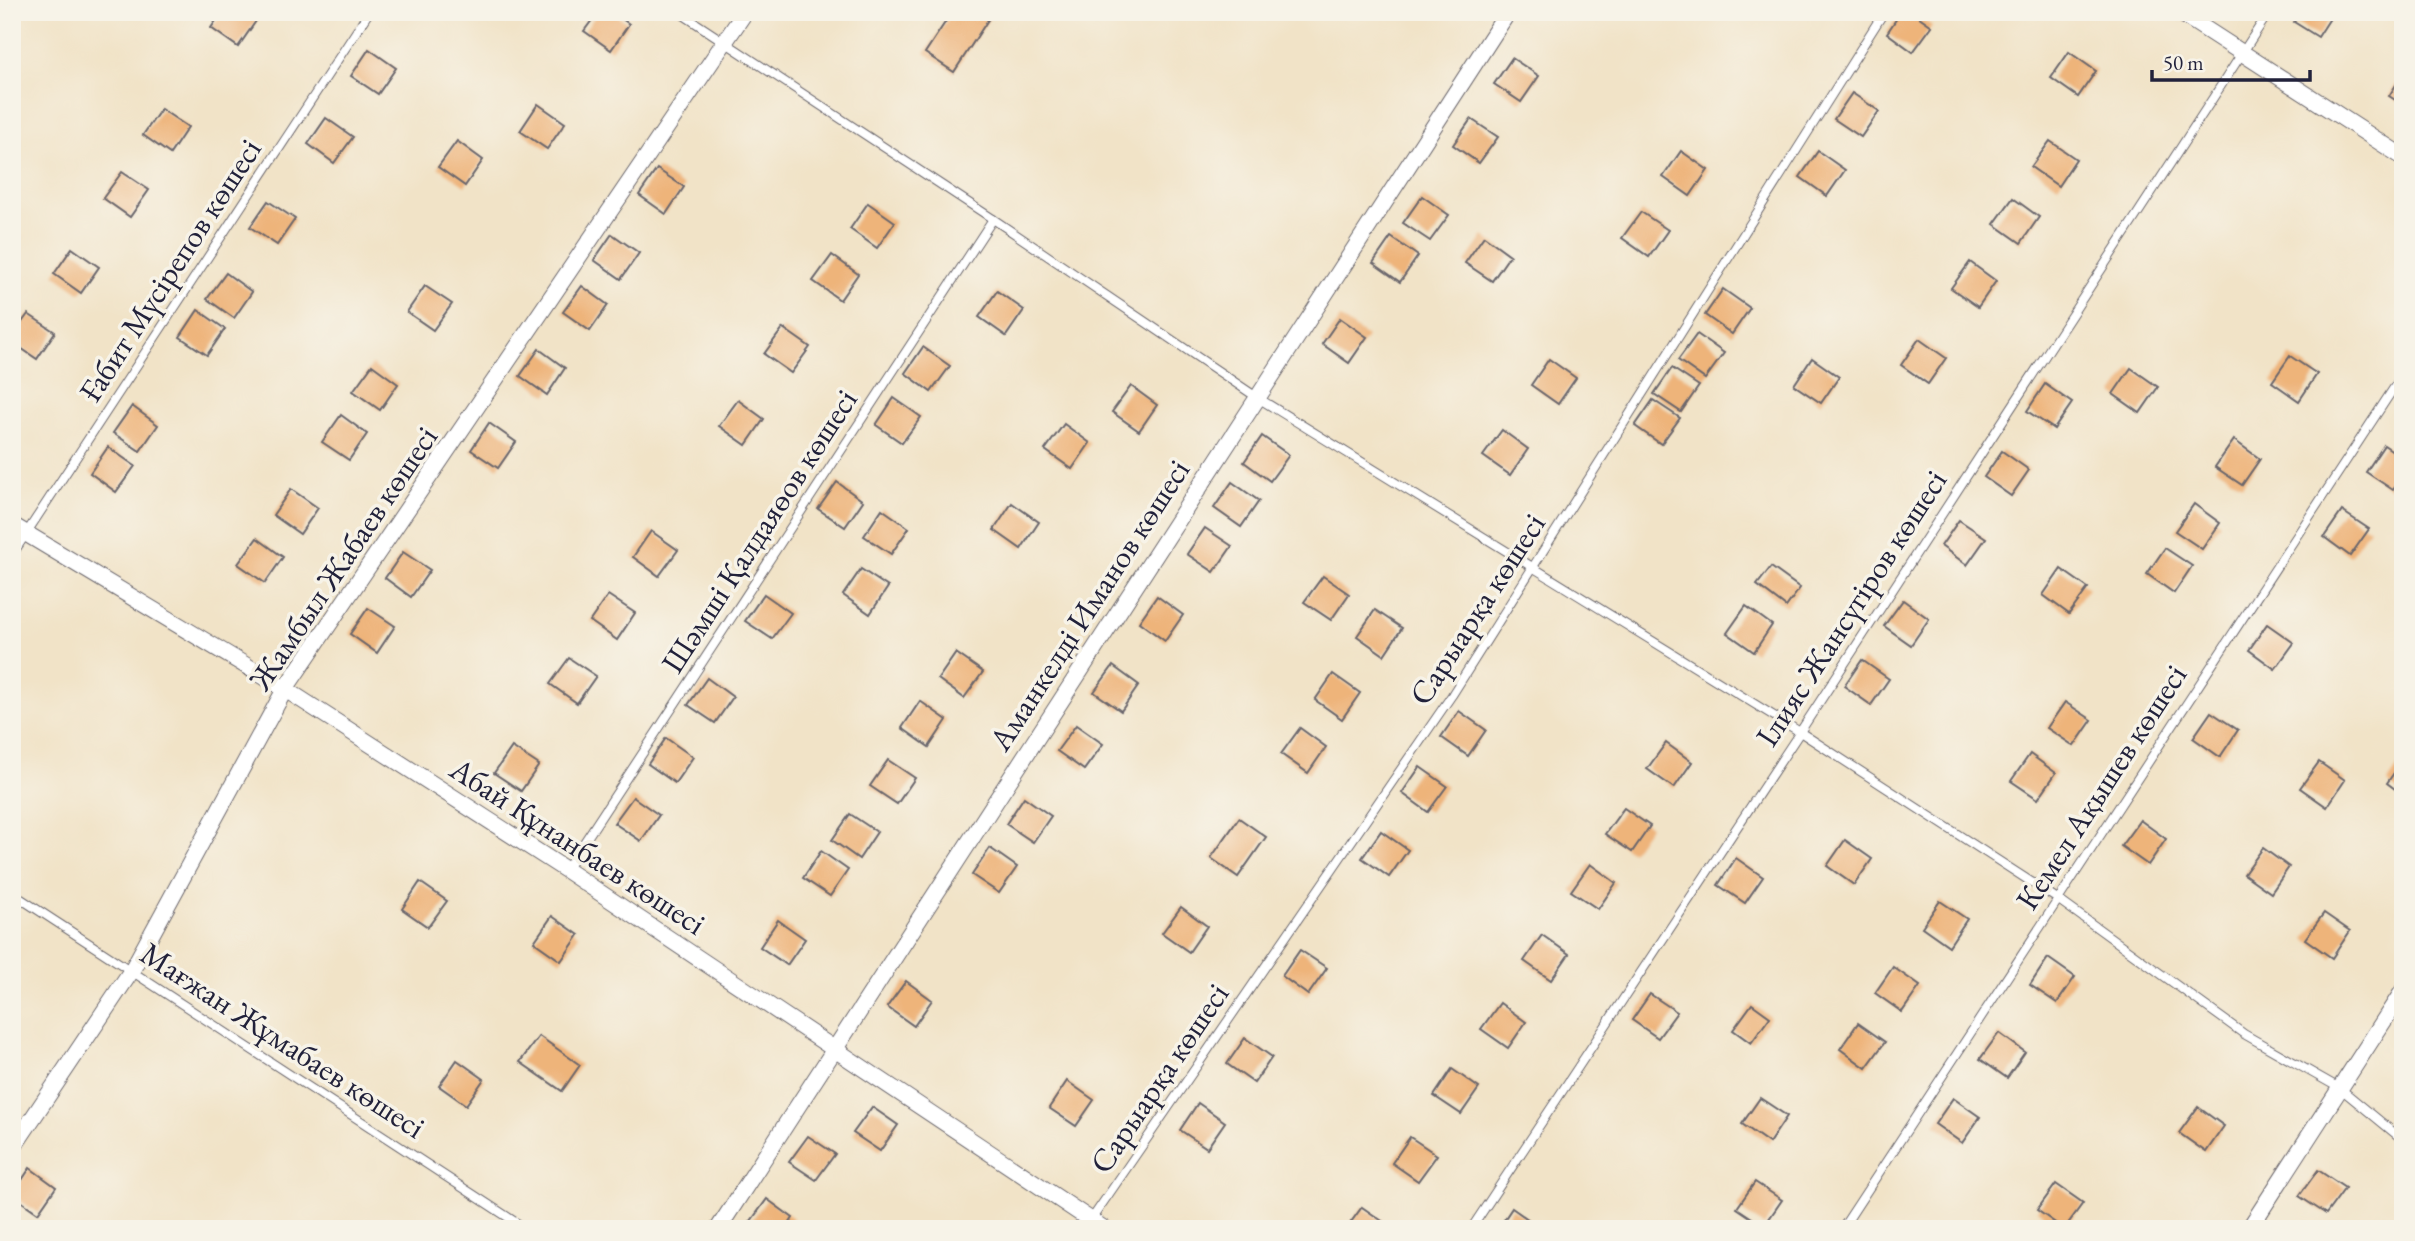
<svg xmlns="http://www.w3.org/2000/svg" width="2415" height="1241" font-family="'EB Garamond',serif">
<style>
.building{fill:#eeb47a}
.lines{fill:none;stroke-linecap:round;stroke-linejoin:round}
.lane-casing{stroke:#6a666c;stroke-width:10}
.street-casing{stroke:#6a666c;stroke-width:18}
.lane{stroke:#fff;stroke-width:8}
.street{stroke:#fff;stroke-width:16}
.labels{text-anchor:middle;stroke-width:7;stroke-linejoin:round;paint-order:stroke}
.street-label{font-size:32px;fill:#22223b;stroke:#f7f3e8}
</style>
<rect width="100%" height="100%" fill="#f7f3e8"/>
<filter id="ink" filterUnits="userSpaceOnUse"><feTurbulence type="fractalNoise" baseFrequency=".0143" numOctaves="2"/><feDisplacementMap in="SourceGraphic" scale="14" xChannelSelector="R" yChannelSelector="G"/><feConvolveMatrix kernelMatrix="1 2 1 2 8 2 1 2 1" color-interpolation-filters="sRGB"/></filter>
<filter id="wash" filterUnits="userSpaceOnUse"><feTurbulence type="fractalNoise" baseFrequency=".00686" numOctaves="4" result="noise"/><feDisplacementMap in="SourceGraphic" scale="28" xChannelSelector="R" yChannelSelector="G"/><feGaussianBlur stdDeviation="1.57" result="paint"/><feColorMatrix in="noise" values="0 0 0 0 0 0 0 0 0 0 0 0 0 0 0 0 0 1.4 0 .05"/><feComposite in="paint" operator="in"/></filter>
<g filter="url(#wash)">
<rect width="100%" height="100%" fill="#f1e3c7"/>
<g id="blocks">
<!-- building -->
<g class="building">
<polygon points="222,12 244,12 256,21 238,47 211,28"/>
<polygon points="598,12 613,12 629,24 611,50 584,31"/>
<polygon points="952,12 993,12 954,72 925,53"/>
<polygon points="1901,12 1912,12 1932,26 1913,52 1887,33"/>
<polygon points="2300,12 2334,12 2318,37 2294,22"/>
<polygon points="369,49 396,68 378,94 351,76"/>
<polygon points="2069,52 2096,71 2078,97 2051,78"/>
<polygon points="1512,58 1539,76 1521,102 1494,84"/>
<polygon points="2403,74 2403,105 2389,96"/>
<polygon points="1852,93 1879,111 1861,137 1834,119"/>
<polygon points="538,104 565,123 547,149 520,131"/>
<polygon points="161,109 188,127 170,154 143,135"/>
<polygon points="326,118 353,137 334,163 308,144"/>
<polygon points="1471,119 1498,137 1479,163 1453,145"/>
<polygon points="457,141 483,160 465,186 438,167"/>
<polygon points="2050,141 2076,159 2058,186 2031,167"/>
<polygon points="1681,151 1708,170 1690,196 1663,177"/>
<polygon points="1818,151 1845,170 1827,196 1800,177"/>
<polygon points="657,169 684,187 666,214 639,195"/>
<polygon points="122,172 149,190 130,217 103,198"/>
<polygon points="1422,196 1449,215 1430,241 1403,223"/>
<polygon points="2013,198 2039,217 2021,243 1994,224"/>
<polygon points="268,201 295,219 277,245 250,227"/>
<polygon points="868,203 895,222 877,248 850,229"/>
<polygon points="1641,212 1668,230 1649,257 1622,238"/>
<polygon points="612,234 639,253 621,279 594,260"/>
<polygon points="1484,236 1510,255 1492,281 1465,263"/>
<polygon points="1391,237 1418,256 1400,282 1373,263"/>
<polygon points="72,248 99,267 81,293 54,274"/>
<polygon points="832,255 858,274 840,300 813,281"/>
<polygon points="1970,262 1996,281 1978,307 1951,288"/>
<polygon points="226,273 252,292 234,318 207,299"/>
<polygon points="425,286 452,304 433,330 407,312"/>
<polygon points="582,286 608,305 590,331 563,312"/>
<polygon points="1723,289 1750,308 1732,334 1705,315"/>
<polygon points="997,291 1024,310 1006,336 979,317"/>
<polygon points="198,310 225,329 207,355 180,337"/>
<polygon points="28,314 55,332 37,359 12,342 12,336"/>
<polygon points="1340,318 1367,337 1349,363 1322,344"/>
<polygon points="783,328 810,347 791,373 764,354"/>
<polygon points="1697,334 1724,353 1705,379 1678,360"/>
<polygon points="1919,339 1946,358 1928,384 1901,365"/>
<polygon points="923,347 950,366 931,392 905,373"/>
<polygon points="539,349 565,368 547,395 520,376"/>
<polygon points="2290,356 2317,374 2299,401 2272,382"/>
<polygon points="1812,358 1839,377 1821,403 1794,385"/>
<polygon points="1549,359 1576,378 1558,404 1531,385"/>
<polygon points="372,365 398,384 380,410 353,391"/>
<polygon points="1672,368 1699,386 1681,412 1654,394"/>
<polygon points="2131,368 2158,387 2140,413 2113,394"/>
<polygon points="2045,384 2072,403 2054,429 2027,411"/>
<polygon points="1131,386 1157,405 1139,431 1112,412"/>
<polygon points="894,398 921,417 902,443 876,425"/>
<polygon points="738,400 764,419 746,445 719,426"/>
<polygon points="1653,400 1680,418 1661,444 1635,426"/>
<polygon points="132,406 158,425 140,451 113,433"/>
<polygon points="341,415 367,434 349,460 322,442"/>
<polygon points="489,423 516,442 498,468 471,450"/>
<polygon points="1064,424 1090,443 1072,469 1045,450"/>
<polygon points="1502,430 1528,449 1510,475 1483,456"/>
<polygon points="1262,436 1289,455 1270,481 1244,462"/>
<polygon points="2234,440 2260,459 2242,485 2215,467"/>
<polygon points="2384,445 2403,458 2403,476 2393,490 2366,472"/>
<polygon points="108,447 135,466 116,492 90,473"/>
<polygon points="2002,451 2029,470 2011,496 1984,477"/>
<polygon points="837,482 863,501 845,527 818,509"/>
<polygon points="1232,482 1259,501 1241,527 1214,508"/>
<polygon points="291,489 318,508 300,534 273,515"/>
<polygon points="1012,503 1039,522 1021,549 994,530"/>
<polygon points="2194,504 2220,523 2202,549 2175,531"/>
<polygon points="882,509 909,528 891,554 864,536"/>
<polygon points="2342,511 2369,529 2350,556 2324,537"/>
<polygon points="1959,520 1986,538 1967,565 1941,546"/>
<polygon points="1205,528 1232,546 1214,572 1187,554"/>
<polygon points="651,531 678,550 659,576 633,557"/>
<polygon points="257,538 283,557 265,583 238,564"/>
<polygon points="2165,548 2192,566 2174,593 2147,574"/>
<polygon points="403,552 430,570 411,597 385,578"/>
<polygon points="1771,567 1800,588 1786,607 1757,585"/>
<polygon points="861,569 888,587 870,614 843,595"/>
<polygon points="2061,569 2088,588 2069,614 2043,595"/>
<polygon points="1323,576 1349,594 1331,620 1304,602"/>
<polygon points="764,594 791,613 772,639 745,621"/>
<polygon points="608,595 635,613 617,640 590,621"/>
<polygon points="1157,596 1183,615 1165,641 1139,622"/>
<polygon points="1903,600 1929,619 1911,645 1884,626"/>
<polygon points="1746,606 1772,625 1754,652 1727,633"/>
<polygon points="368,608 395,626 377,653 350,634"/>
<polygon points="1375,610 1402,628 1384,655 1357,636"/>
<polygon points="2267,624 2294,643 2275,669 2249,650"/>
<polygon points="956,653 983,672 964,698 938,679"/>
<polygon points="569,658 596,676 577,703 550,684"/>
<polygon points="1862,660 1889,679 1871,705 1844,686"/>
<polygon points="1113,666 1139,685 1121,711 1094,692"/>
<polygon points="1333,674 1360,693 1342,719 1315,700"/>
<polygon points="707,678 733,697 715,723 688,705"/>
<polygon points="920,701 947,720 929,747 902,728"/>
<polygon points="2065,702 2092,720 2074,746 2047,728"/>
<polygon points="1459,711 1486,730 1468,756 1441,737"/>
<polygon points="2211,712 2238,730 2220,757 2193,738"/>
<polygon points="1076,725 1103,744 1084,770 1057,751"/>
<polygon points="1300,728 1326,747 1308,773 1281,754"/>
<polygon points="666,738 693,757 675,783 648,764"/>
<polygon points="1666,743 1692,762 1674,788 1647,769"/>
<polygon points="512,747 539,765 521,791 494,773"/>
<polygon points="2030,754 2056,773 2038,799 2011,781"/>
<polygon points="888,760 915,778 897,804 870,786"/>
<polygon points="2403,760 2403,795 2387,783"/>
<polygon points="2319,762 2345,780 2327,807 2300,788"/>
<polygon points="1420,767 1447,786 1428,812 1402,793"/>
<polygon points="633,797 659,815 641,841 614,823"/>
<polygon points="1024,797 1051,816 1033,842 1006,824"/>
<polygon points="1624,808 1650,826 1632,852 1605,834"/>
<polygon points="850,814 877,832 859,859 832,840"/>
<polygon points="1239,818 1266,837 1238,877 1211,858"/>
<polygon points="2140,820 2166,839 2148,865 2121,846"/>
<polygon points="1381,831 1408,850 1389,877 1362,858"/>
<polygon points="1845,840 1872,859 1854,885 1827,866"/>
<polygon points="990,848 1017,867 999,893 972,875"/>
<polygon points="2263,848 2289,867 2271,893 2244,874"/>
<polygon points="821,851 848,870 830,896 803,878"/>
<polygon points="1736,858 1763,877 1745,903 1718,885"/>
<polygon points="1590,864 1616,883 1598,909 1571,891"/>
<polygon points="420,882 447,901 428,927 402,909"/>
<polygon points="1940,901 1967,919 1949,946 1922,927"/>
<polygon points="1181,907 1207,926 1189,952 1162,933"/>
<polygon points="2324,913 2350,931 2332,958 2305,939"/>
<polygon points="552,916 579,935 561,961 534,942"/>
<polygon points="778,920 805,939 787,965 760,947"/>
<polygon points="1542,935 1569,954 1551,980 1524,961"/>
<polygon points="1300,950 1327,968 1308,995 1282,976"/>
<polygon points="2048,958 2075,977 2057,1003 2030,985"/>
<polygon points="1893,967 1920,986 1902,1012 1875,993"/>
<polygon points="906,981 932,1000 914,1026 887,1007"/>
<polygon points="1650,994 1677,1012 1658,1038 1632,1020"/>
<polygon points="1500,1003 1526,1022 1508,1048 1481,1029"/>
<polygon points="1752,1004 1770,1017 1751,1043 1733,1030"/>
<polygon points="1858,1023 1885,1042 1866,1068 1840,1049"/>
<polygon points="1999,1033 2025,1052 2007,1078 1980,1059"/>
<polygon points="539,1036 580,1065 562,1091 520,1062"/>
<polygon points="1245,1038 1272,1057 1254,1083 1227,1064"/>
<polygon points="457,1060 484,1079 466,1105 439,1086"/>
<polygon points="1452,1069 1479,1088 1461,1114 1434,1096"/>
<polygon points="1067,1081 1094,1100 1076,1126 1049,1108"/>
<polygon points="1760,1098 1787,1116 1769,1143 1742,1124"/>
<polygon points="1953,1098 1980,1117 1962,1143 1935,1124"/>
<polygon points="1198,1103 1225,1122 1207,1148 1180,1130"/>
<polygon points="872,1107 898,1125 880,1151 853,1133"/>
<polygon points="2198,1107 2224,1126 2206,1152 2179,1133"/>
<polygon points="808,1136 835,1154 816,1180 789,1162"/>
<polygon points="1410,1137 1437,1155 1418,1181 1392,1163"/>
<polygon points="30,1168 56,1187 38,1213 12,1195"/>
<polygon points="2318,1170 2345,1188 2326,1214 2299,1196"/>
<polygon points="1755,1182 1782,1200 1764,1226 1737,1208"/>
<polygon points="2056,1184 2083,1203 2064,1229 2037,1210"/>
<polygon points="767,1199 793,1218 786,1229 753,1229 748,1225"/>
<polygon points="1362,1207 1388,1225 1386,1229 1346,1229"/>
<polygon points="1512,1208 1539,1227 1537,1229 1498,1229"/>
</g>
</g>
</g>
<g filter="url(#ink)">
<use href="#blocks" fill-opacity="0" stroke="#6a666c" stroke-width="2"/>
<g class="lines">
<!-- lane casing -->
<g class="lane-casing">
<g id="lane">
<polyline points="679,12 993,219 1258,398 1800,732 2056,898 2244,1034 2341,1089 2403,1140"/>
<polyline points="12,555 369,12"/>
<polyline points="566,870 993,219"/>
<polyline points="12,893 526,1229"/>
<polyline points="1091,1220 1452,695 1884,12"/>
<polyline points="1471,1229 1800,732 2269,12"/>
<polyline points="1842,1229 2403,374"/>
</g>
</g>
<!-- street casing -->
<g class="street-casing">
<g id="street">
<polyline points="2179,12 2403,157"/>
<polyline points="12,525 285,689 566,870 1104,1229"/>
<polyline points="12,1149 132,970 285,689 745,12"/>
<polyline points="718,1229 1508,12"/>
<polyline points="2249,1229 2403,991"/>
</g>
</g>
<!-- lane -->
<use href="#lane" class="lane"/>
<!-- street -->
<use href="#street" class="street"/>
</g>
</g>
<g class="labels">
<!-- street labels -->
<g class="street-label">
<text transform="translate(170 270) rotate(-57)" y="11">Ғабит Мүсірепов көшесі</text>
<text transform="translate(759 531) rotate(-57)" y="11">Шәмші Қалдаяөов көшесі</text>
<text transform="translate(343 558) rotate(-56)" y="11">Жамбыл Жабаев көшесі</text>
<text transform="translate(1089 605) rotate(-57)" y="11">Аманкелді Иманов көшесі</text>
<text transform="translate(1851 608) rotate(-57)" y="11">Ілияс Жансүгіров көшесі</text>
<text transform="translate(1477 609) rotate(-57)" y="11">Сарыарқа көшесі</text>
<text transform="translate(2101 787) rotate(-57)" y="11">Кемел Ақышев көшесі</text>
<text transform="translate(578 846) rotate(33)" y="11">Абай Құнанбаев көшесі</text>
<text transform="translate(283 1040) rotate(33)" y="11">Мағжан Жұмабаев көшесі</text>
<text transform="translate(1159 1078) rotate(-56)" y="11">Сарыарқа көшесі</text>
</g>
</g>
<!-- margin -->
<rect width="2415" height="1241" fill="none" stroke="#f7f3e8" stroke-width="42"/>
<!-- scale -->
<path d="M2152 70v10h158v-10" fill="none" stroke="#22223b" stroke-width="3.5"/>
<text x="2163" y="70" font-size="21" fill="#22223b" stroke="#f7f3e8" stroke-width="5" paint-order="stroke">50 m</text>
</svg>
